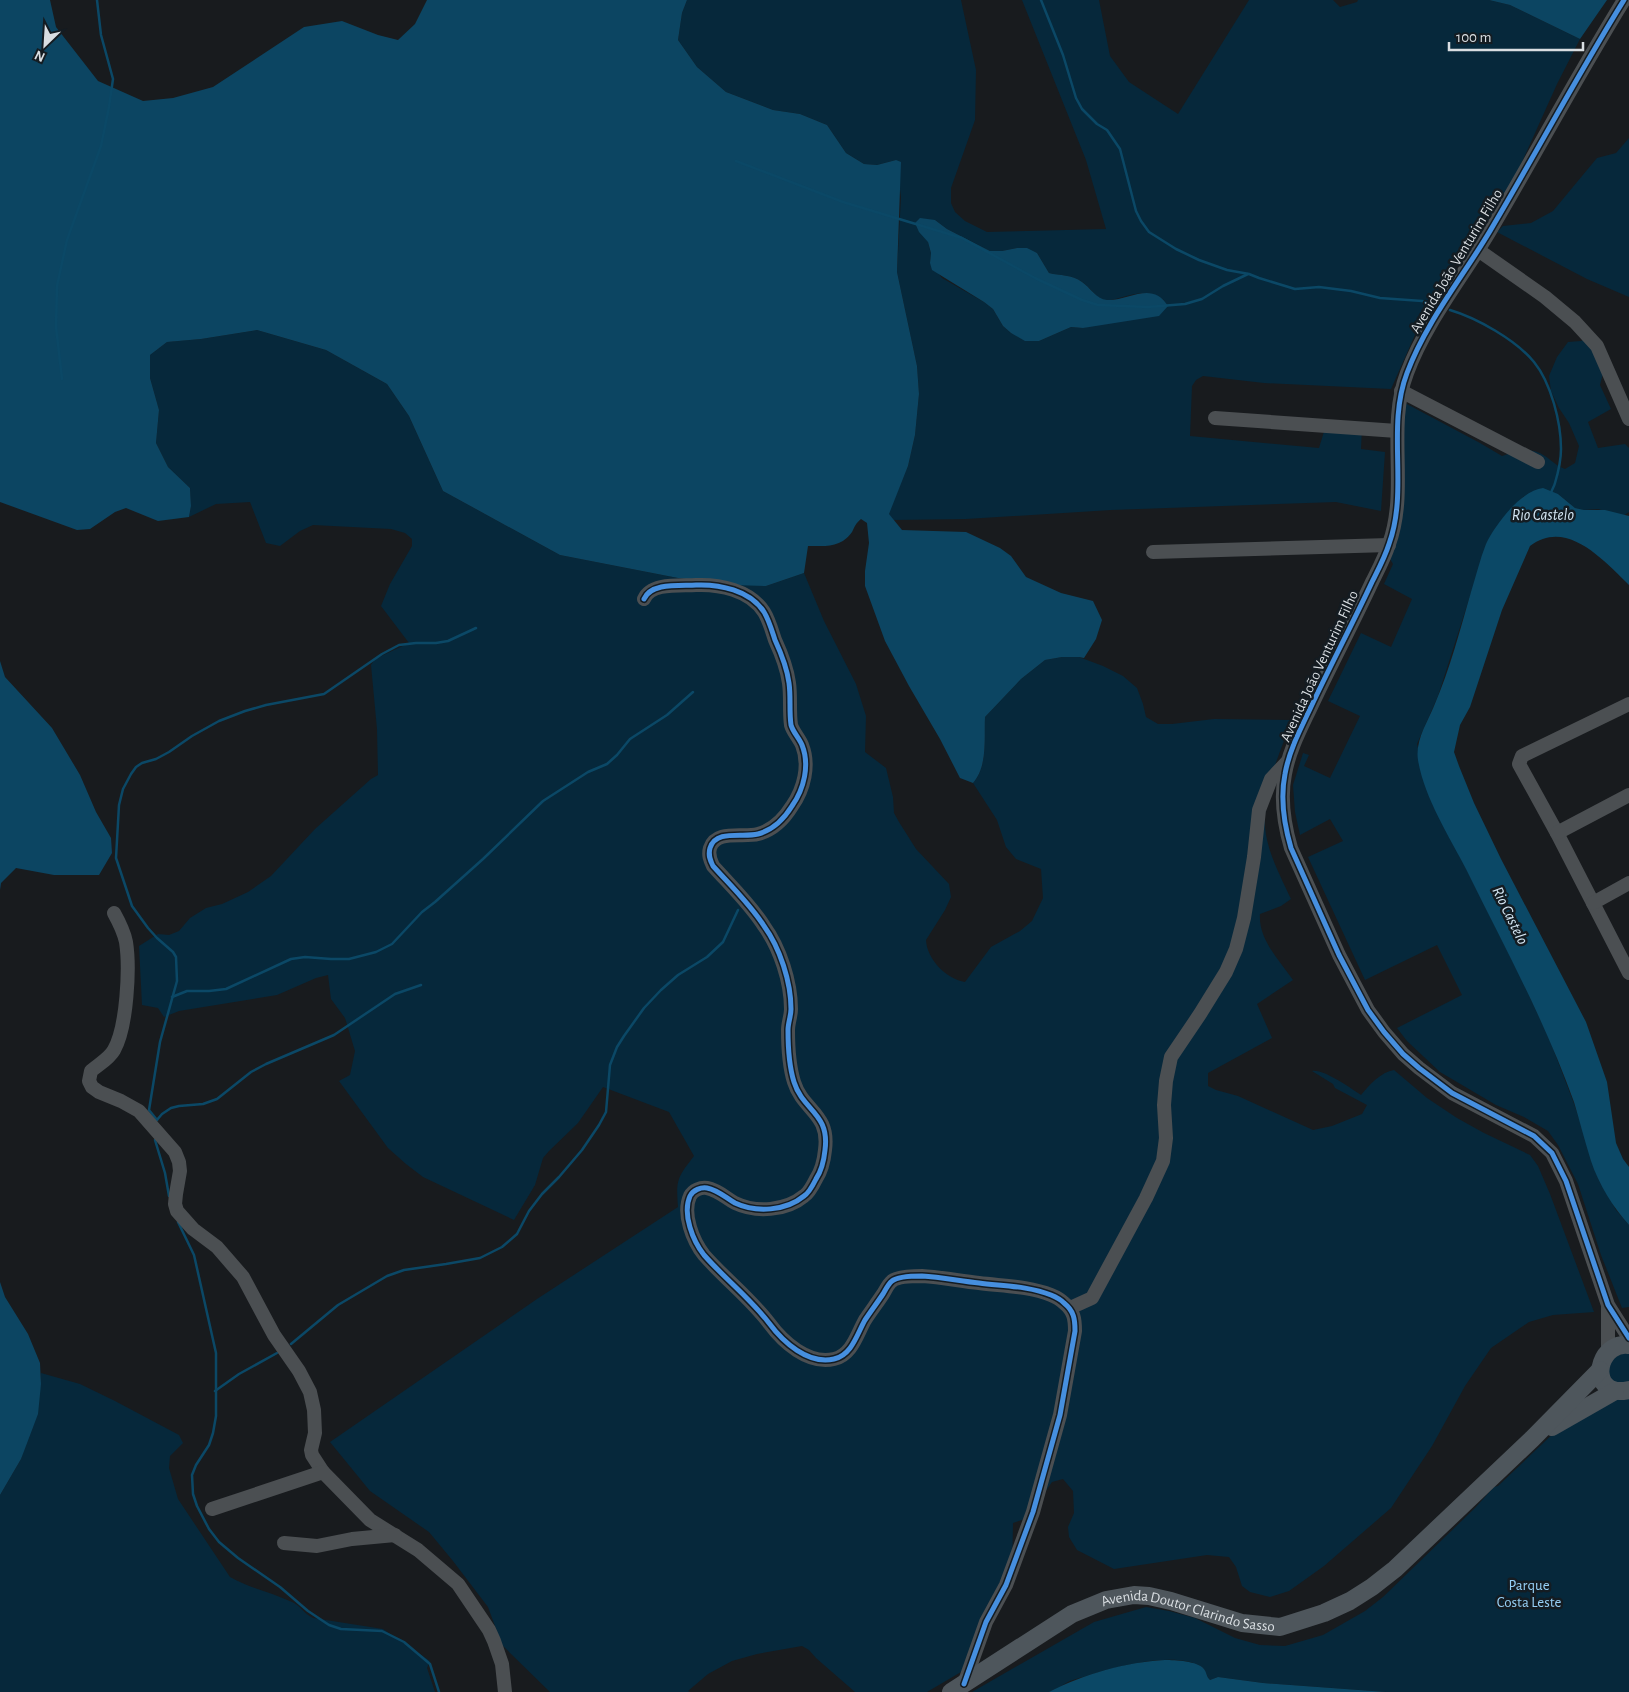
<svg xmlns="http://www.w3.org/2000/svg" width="1629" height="1692" font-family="'Alegreya Sans',sans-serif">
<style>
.green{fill:#06283b;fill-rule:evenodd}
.forest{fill:#0c4562}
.water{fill:#0b4866}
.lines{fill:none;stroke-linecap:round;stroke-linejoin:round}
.stream{stroke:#0b4866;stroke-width:2.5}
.minor{stroke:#4b4f52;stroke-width:14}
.major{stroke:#4e565c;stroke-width:18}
.cycleway-casing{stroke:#141c22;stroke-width:8}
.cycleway{stroke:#468fdf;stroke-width:5}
.labels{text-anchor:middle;stroke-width:5;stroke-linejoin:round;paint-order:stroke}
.street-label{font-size:15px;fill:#d9dee2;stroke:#141c22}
.park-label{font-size:15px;fill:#96cff5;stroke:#141c22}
.water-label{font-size:16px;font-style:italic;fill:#d5e7f4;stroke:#141c22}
</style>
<rect width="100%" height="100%" fill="#181b1e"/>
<!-- green -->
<g class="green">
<path d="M687,0h274l15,70 -1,50 -24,68v15l4,9 10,9 22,11 119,-3 -20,-69 -64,-160h77l11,56 19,26 49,32 71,-114h84l7,7 17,-5 1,-2h131l21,5 70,34 -23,45 -40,89 -27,45 -41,53 -23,39 -35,79 -127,-6 -61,-7 -7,4 -4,6 -2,50 129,12 7,-23 36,2 -1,22 24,3 -4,59 -45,-9 -225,8 -145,9 -73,1 -5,-6 20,-48 7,-31 4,-41 -2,-28 -20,-94 4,-75 -5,-37 -19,5 -13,-1 -18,-11 -19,-28 -27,-11 -27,-4 -47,-18 -29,-25 -19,-27 4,-27zM935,220l12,9 43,22h12l15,-3 20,5 12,20c11,3 23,1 33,9 8,5 13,15 22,18 4,1 11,-1 15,-2 20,-5 27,-9 45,2l-81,28 -12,-1 -32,14 -28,-8 -8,-7 -10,-17 -9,-7 -42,-24 -12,-15 1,-10 -3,-11z"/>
<polygon points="1629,138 1629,297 1587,279 1497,232 1503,226 1531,223 1553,211 1597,158 1616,153"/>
<path d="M257,330l69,20 61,34 22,32 34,75 117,64 118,23 88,8 38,-13 20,48 32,63 10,32 -1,36 21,16 7,29 1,16 5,9 17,27 33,35 2,13 -6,13 -19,30c1,20 21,39 39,42l26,-35 29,-16 12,-10 11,-23 -2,-29 -25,-10 -10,-12 -9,-27 -24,-37c15,-17 11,-45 12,-66l36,-38 24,-19 17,-3h17l24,9 20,10 14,12 6,16 3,13 12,7h14l42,-5 79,1c-14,31 -30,72 -28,107 2,25 16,50 26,72l-10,7 -21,8c-2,25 19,46 33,66l-36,24 15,34 -64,35v13l8,4 22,6 75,34 19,-4 30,-12 5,-9 -32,-17 -2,-4 -21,-13c12,-2 38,17 49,24 8,-10 20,-23 33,-25l33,28 30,20 27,15 46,22 8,11 12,28 44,118 -41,3 -24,7 -38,26 -26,38 -33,60 -41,62 -67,58 -35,25 -19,6 -20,-5 -8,-6 -6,-19 -7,-10 -22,-2 -93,14 -37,-19 -8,-13 -1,-10 6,-14 -1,-22 -10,-12 -11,3 -25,36 -14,5 -1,50 -46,96 -39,23h-72l-39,-34 -7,-8 -7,-4 -45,8 -25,7 -24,13 -20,17 2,1h-140l-48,-47 -14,-38 -35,-46 -24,-29 -59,-41 -40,-49 207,-143 141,-92c-2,-27 -1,-29 16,-51l-25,-44 -66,-25 -25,36 -29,28 -6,7 -8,27 -21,35 -91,-43 -17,-13 -18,-16 -49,-67 11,-6 5,-24 -10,-33 -14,-19 -3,-24 -12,3 -39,17 -98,16 -15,6 -6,-9 -16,-3 -3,-59 19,-12 11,1 10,-4 11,-13 16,-10 16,-4 26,-12 23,-16 44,-47 56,-50 7,-4 -1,-46 -6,-64 4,-6 34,-16 -28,-37 9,-22 22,-38v-7l-7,-6 -14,-4 -78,-4 -13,6 -20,15 -14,-3 -16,-41 -34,2 -27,13 2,-11 -1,-18 -22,-21 -12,-24 3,-33 -9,-32v-23l17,-13 34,-3z"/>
<path d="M1590,337l18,17 -8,31 11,24 -23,13 10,26 27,-4 4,4v64l-6,4 -25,-7 -14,1 -9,-2 -17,-14 -34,2 -21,22 -16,25 -49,153 -21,48 13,53 83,164 36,77 24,63 13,37 6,24 7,18 17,30 13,15v82l-7,1 -21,-53 -23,-71 -20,-39 -10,-14 -24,-14 -28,-12 -56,-33 -33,-31 -10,-13 65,-33 -25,-50 -72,35 -57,-123 35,-16 -13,-22 -30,16 -5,-23 -2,-27 10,-32 6,2 -5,11 26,12 30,-62 -32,-15 33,-68 30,14 21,-48 -28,-15 9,-20 -7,-12 17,-150 77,41 22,13c15,-5 28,-10 43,0 7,5 12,10 20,13l10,-6 4,-17 -10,-23 -10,-15 -8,-17 -2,-15 8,-19 11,-15 13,-1z"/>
<polygon points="1629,1351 1629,1384 1610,1382 1607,1360"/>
<path d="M41,1373l39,11 35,17 64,34 4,8 -13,13 -1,12 9,31 52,78c19,11 41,15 62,25 8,3 12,12 21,16l70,11 47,32 -3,7 8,24h-435v-197l21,-36 20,-75z"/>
<path d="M1629,1396v296h-243l-123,-9 -45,-6 -8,3c-4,-4 -4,-10 -8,-13 -29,-19 -101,4 -132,14 -7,3 -13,9 -20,11 -7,0 -17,0 -24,0 -18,0 -36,0 -54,0l122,-70 52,-15 23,4 26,7 40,20 25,7 25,1 38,-11 42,-24 18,-14 92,-89 19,-21 4,-1 60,-57 58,-30z"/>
</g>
<!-- forest -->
<g class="forest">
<path d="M0,0h50l6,27 42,54 45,20 30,-3 40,-11 91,-60 38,-6 36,14 20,5 17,-16 12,-24h260l-5,13 -4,27 19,27 29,25 47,18 27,4 27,11 19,28 18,11 13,1 19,-5 5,2 -4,110 20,94 2,28 -4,41 -7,31 -19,48 13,16 64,2 34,16 11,8 15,21 35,16 32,8 9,19 -6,19 -12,19 -5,-1h-17l-17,3 -24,19 -36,38c-1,21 3,49 -12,66l-13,-5 -20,-39 -31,-53 -24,-45 -20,-55v-15l4,-28 -2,-20 -6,-4c-5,4 -6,7 -9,13 -11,16 -27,14 -44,14l-4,27 -38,13 -32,-1 -56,-7 -118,-23 -117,-64 -34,-75 -22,-32 -61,-34 -69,-20 -56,9 -34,3 -17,13v23l9,32 -3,33 12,24 22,21 1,18 -2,11 -31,4 -32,-13 -11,4 -25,17 -13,1 -77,-28z"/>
<polygon points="1489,0 1607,0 1580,39 1510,5"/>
<path d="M920,218l15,2 12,9 43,22h12l15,-3h10l10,5 12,20c11,3 23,1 33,9 8,5 14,17 25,18 22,1 45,-20 61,6l-9,10 -76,12 -12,-1 -32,14h-14l-14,-8 -8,-7 -10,-17 -9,-7 -52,-32 -2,-7 1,-10 -3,-11 -9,-10 -4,-9z"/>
<polygon points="0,661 5,677 52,728 80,775 96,812 111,838 112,853 99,875 54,875 16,868 1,883 0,890"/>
<polygon points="0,1282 5,1297 28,1334 40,1363 41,1384 38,1414 21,1459 0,1495"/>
</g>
<!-- water -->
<g class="water">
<path d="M1543,488l15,6 17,14 9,2h21l24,6v69c-25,-24 -62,-67 -99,-39l-28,64 -32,97 -10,18 -6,27 5,14 15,37 27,56 85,163 21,60 9,61 7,16 6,8v58c-16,-18 -30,-40 -38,-64 -6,-19 -11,-39 -17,-59 -29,-81 -70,-156 -108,-233 -17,-33 -42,-72 -48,-109 -3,-19 9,-37 16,-54 16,-37 26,-76 37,-114 5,-16 9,-33 15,-48 9,-19 35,-54 57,-56z"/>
<path d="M1165,1660c10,0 33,1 39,9 3,4 2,7 6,11l8,-3 45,6 123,9h-337c35,-18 77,-30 116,-32z"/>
</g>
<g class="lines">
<!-- stream -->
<g class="stream">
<polyline points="1041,0 1063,55 1076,98 1082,109 1097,124 1107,130 1120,149 1136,211 1141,221 1149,232 1176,249 1199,260 1227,270 1249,274 1259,278 1295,289 1319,287 1351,291 1380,298 1422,301 1434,305"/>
<polyline points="736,161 843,202 962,238 1035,278 1082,300 1098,305 1148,307 1185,304 1202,299 1223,286 1248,274"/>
<path d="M1450,310c27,8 66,30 84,52 17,21 27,60 27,87 0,10 -3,24 -6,34 -1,4 -3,6 -4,10"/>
<polyline points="62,379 56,327 57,286 67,240 101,146 109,107 113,79 101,35 97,0"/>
<polyline points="172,997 187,991 209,991 226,989 291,959 305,957 331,959 349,959 376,952 392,944 422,912 435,902 483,859 543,801 588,772 607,764 617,755 630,739 667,715 693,692"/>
<polyline points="157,1120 149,1110 160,1042 177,981 176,957 173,952 157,938 148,928 132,906 116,858 119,805 123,789 131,774 136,767 142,763 156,759 169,752 192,736 219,721 245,711 266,705 324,694 382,654 399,645 416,643 436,643 448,641 476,628"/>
<polyline points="156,1121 162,1114 171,1108 179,1106 203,1104 217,1099 251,1072 266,1064 334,1035 395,994 421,985"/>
<polyline points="155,1140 165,1173 169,1196"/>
<polyline points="178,1222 194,1255 216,1353 216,1416 213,1433 209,1445 196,1465 192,1475 193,1494 197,1506 209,1529 219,1542 238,1558 280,1587 308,1611 329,1625 341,1629 382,1631 404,1642 430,1664 439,1692"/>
<polyline points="291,1344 338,1305 387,1276 404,1270 446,1264 480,1258 502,1247 517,1234 529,1211 542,1194 559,1177 582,1150 599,1125 606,1112 610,1065 617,1047 624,1036 644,1008 661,990 678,975 707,957 723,942 738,910"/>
<polyline points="215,1391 239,1374 277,1353"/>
</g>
<!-- minor -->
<g class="minor">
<path d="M1624,0c-47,76 -89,155 -134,231 -28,47 -64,91 -83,142 -21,55 2,116 -18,171 -4,13 -11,26 -17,38 -20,43 -42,84 -62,127 -10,21 -21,42 -25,65 -5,25 -1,50 6,74l48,107 29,55 16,22 19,22 16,14 33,25 82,43 18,17 14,28 42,124 21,33"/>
<polyline points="1478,250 1545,297 1575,322 1597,346 1629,419"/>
<polyline points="1401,391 1538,462"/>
<polyline points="1215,418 1397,431"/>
<polyline points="1153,552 1389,545"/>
<path d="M644,599c7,-17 37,-13 52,-14 23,-1 54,5 68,27 5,8 8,19 11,28 6,13 12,28 14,43 2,14 0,28 2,42 2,7 8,13 11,20 8,20 2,44 -10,61 -8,13 -19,24 -34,28 -15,4 -42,-5 -48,14 -2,7 0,12 3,18 17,19 37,38 51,60 16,22 27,56 27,83 0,7 -3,14 -3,21 0,16 1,36 6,52 9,29 36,31 31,68 -1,10 -3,20 -9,29 -3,6 -7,14 -12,17 -18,15 -48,17 -69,7 -9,-5 -17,-13 -28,-15 -6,-1 -14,2 -17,8 -8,18 3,45 14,59 21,24 46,43 65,68 14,19 39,42 65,36 18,-4 23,-25 31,-39 6,-9 12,-17 18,-26 2,-3 5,-10 9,-13 6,-5 22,-5 30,-5 19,1 38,5 57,7 23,3 50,3 72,12 5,2 10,5 13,8 10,8 11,16 11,28l-15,84 -27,97 -27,73 -20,37 -22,62"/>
<polyline points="1629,704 1522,756 1519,764 1557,833 1629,973"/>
<polyline points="1557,833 1629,795"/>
<polyline points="1593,903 1629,883"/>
<path d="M114,913c5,9 10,19 12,29 4,26 1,85 -12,108 -5,9 -15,14 -23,21l-2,10 3,6 7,5 22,9 18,10 36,41 4,10 1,9 -4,23 -1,10 2,7 16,18 24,18 26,30 31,58 25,36 11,21 4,18 1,23 -4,17 1,5 11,17"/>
<polyline points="1608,1306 1608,1351"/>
<polyline points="1070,1308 1092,1298 1146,1198 1163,1161 1166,1138 1164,1105 1166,1081 1171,1057 1200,1014 1226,972 1236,949 1244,918 1254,857 1259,810 1271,779 1287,762"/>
<polyline points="212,1509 323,1472 370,1520 418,1550 458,1584 489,1630 494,1641 502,1664 505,1692"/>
<polyline points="284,1543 317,1546 352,1539 395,1535"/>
</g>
<!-- major -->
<g class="major">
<path d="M1629,1345c-27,-4 -40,36 -16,45 5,2 11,1 16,0"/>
<polyline points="1552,1427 1615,1391"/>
<path id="s1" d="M951,1692l121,-78 34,-14 28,-5 15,1 22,5 71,22 38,4 44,-14 26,-12 22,-14 23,-18 137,-130 68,-69"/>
</g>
<!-- cycleway casing -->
<g class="cycleway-casing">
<g id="cycleway">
<path d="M1624,0c-47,76 -89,155 -134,231 -28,47 -64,91 -83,142 -21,55 2,116 -18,171 -4,13 -11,26 -17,38 -20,43 -42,84 -62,127 -10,21 -21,42 -25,65 -5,25 -1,50 6,74l48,107 29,55 16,22 19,22 16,14 33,25 82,43 18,17 14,28 42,124 21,33"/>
<path d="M644,599c7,-17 37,-13 52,-14 23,-1 54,5 68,27 5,8 8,19 11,28 6,13 12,28 14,43 2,14 0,28 2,42 2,7 8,13 11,20 8,20 2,44 -10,61 -8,13 -19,24 -34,28 -15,4 -42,-5 -48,14 -2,7 0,12 3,18 17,19 37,38 51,60 16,22 27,56 27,83 0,7 -3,14 -3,21 0,16 1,36 6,52 9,29 36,31 31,68 -1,10 -3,20 -9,29 -3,6 -7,14 -12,17 -18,15 -48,17 -69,7 -9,-5 -17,-13 -28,-15 -6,-1 -14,2 -17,8 -8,18 3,45 14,59 21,24 46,43 65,68 14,19 39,42 65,36 18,-4 23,-25 31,-39 6,-9 12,-17 18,-26 2,-3 5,-10 9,-13 6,-5 22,-5 30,-5 19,1 38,5 57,7 23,3 50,3 72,12 5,2 10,5 13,8 10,8 11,16 11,28l-15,84 -27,97 -27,73 -20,37 -22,62"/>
</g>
</g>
<!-- cycleway -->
<use href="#cycleway" class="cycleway"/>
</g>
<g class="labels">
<!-- street labels -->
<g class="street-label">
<text transform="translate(1456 261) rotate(-59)" y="5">Avenida João Venturim Filho</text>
<text transform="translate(1319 666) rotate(-65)" y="5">Avenida João Venturim Filho</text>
<text dy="5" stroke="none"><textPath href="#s1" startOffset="265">Avenida Doutor Clarindo Sasso</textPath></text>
</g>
<!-- park labels -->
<g class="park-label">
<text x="1529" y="1590">Parque<tspan x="1529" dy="17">Costa Leste</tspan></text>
</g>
<!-- water labels -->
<g class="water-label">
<text x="1543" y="520">Rio Castelo</text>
<text transform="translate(1511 915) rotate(64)" y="6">Rio Castelo</text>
</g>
</g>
<!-- north arrow -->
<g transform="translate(45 45) rotate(205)" stroke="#141c22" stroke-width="4" paint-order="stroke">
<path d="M0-4L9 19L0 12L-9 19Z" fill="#d9dee2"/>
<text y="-8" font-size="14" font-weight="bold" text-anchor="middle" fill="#d9dee2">N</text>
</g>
<!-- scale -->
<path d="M1449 42v8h134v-8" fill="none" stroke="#d9dee2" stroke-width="2.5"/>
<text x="1456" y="42" font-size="15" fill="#d9dee2" stroke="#141c22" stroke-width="4" paint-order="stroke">100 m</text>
</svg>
